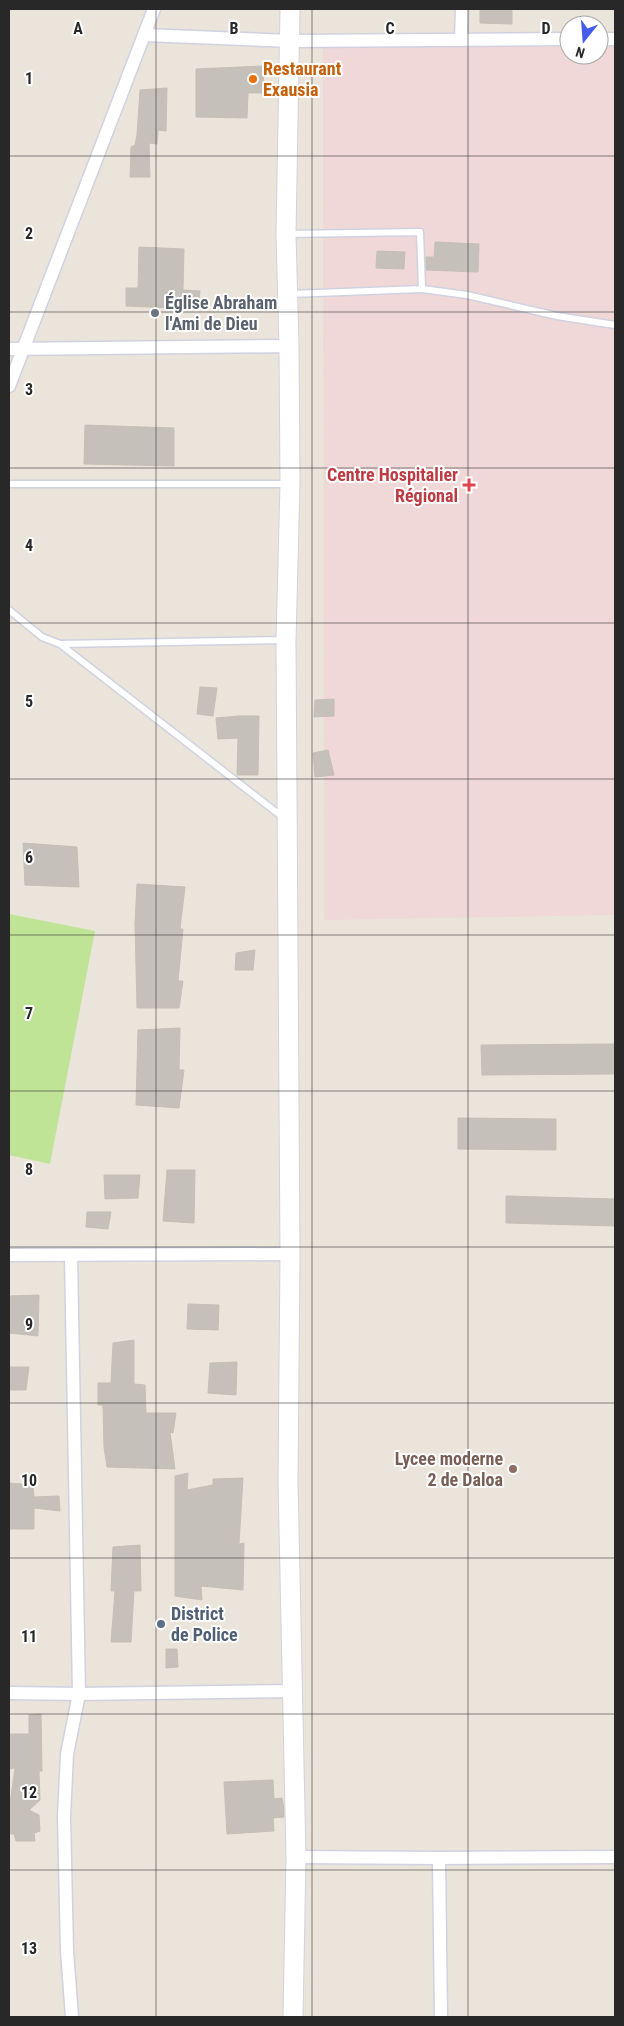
<svg xmlns="http://www.w3.org/2000/svg" width="624" height="2026" font-family="'Roboto Condensed',sans-serif">
<style>
.medical{fill:#f0d7d8}
.pitch{fill:#c0e496}
.building{fill:#c5c0ba;stroke:#c5bfb4}
.lines{fill:none;stroke-linecap:round;stroke-linejoin:round}
.lane-casing{stroke:#d0d2e0;stroke-width:9}
.street-casing{stroke:#d0d2e0;stroke-width:15}
.secondary-casing{stroke:#d0d2e0;stroke-width:21}
.lane{stroke:#fff;stroke-width:6}
.street{stroke:#fff;stroke-width:12}
.secondary{stroke:#fff;stroke-width:19}
.grid{fill:none;stroke:#282828;stroke-width:1;stroke-opacity:0.55}
.food-dot{fill:#e8710a;stroke:#fff;stroke-width:2}
.worship-dot{fill:#6b7280;stroke:#fff;stroke-width:2}
.health-dot{fill:#e0444e;stroke:#fff;stroke-width:2}
.education-dot{fill:#8d6e63;stroke:#fff;stroke-width:2}
.service-dot{fill:#5c6f8a;stroke:#fff;stroke-width:2}
.labels{text-anchor:middle;stroke-width:4;stroke-linejoin:round;paint-order:stroke}
.food-label{font-size:18px;font-weight:bold;fill:#c56008;stroke:#fff;text-anchor:start}
.worship-label{font-size:18px;font-weight:bold;fill:#5b616d;stroke:#fff;text-anchor:start}
.health-label{font-size:18px;font-weight:bold;fill:#be3a42;stroke:#fff;text-anchor:end}
.education-label{font-size:18px;font-weight:bold;fill:#785e54;stroke:#fff;text-anchor:end}
.service-label{font-size:18px;font-weight:bold;fill:#4e5e75;stroke:#fff;text-anchor:start}
.grid-label{font-size:16px;text-anchor:middle;font-weight:bold;fill:#282828;stroke:#fff;stroke-width:4;stroke-linejoin:round;paint-order:stroke}
</style>
<rect width="100%" height="100%" fill="#eae4da"/>
<!-- medical -->
<polygon class="medical" points="323,46 569,47 569,55 599,55 599,47 615,47 615,915 324,920"/>
<!-- pitch -->
<polygon class="pitch" points="9,914 95,931 50,1164 9,1155"/>
<!-- building -->
<g class="building">
<polygon points="480,9 512,9 512,24 480,23"/>
<polygon points="263,66 264,93 248,93 247,118 196,117 196,69"/>
<polygon points="167,88 166,131 158,130 157,144 149,143 150,177 130,177 131,147 135,145 137,135 140,90"/>
<polygon points="435,242 479,244 478,272 426,270 426,257 434,257"/>
<polygon points="139,247 184,249 183,290 200,291 198,309 126,306 126,288 138,288"/>
<polygon points="377,251 405,252 404,269 376,268"/>
<polygon points="85,425 174,428 174,466 84,464"/>
<polygon points="200,687 217,688 213,716 197,714"/>
<polygon points="334,699 334,716 314,717 315,700"/>
<polygon points="239,716 259,716 258,775 237,775 238,738 218,739 216,718"/>
<polygon points="328,750 334,775 315,777 313,753"/>
<polygon points="23,843 77,847 79,887 25,885"/>
<polygon points="137,884 185,887 180,929 183,929 178,981 183,981 179,1008 137,1008 135,924"/>
<polygon points="255,950 253,970 235,970 236,953"/>
<polygon points="180,1028 179,1070 184,1070 179,1108 136,1105 138,1030"/>
<polygon points="615,1044 615,1074 482,1075 481,1045"/>
<polygon points="458,1118 556,1119 556,1150 458,1149"/>
<polygon points="167,1170 195,1170 194,1223 163,1221"/>
<polygon points="104,1175 140,1175 138,1198 105,1199"/>
<polygon points="506,1196 615,1199 615,1226 506,1223"/>
<polygon points="87,1212 111,1212 108,1229 86,1227"/>
<polygon points="39,1295 38,1336 9,1333 9,1296"/>
<polygon points="188,1304 219,1305 218,1330 187,1329"/>
<polygon points="134,1340 134,1384 145,1385 146,1413 176,1413 173,1433 170,1432 175,1469 107,1467 104,1447 103,1405 98,1405 98,1383 111,1383 113,1343"/>
<polygon points="237,1362 236,1395 208,1393 210,1363"/>
<polygon points="9,1367 29,1367 26,1390 9,1390"/>
<polygon points="188,1473 187,1490 213,1485 213,1479 243,1478 239,1544 244,1543 243,1590 201,1586 202,1600 175,1596 175,1476"/>
<polygon points="9,1483 33,1485 34,1497 59,1496 60,1511 34,1508 34,1529 9,1529"/>
<polygon points="140,1545 141,1591 134,1591 131,1642 111,1642 115,1591 111,1591 113,1547"/>
<polygon points="166,1649 177,1649 178,1667 166,1668"/>
<polygon points="41,1714 42,1771 39,1771 40,1800 29,1810 39,1815 40,1831 34,1833 35,1841 16,1841 14,1834 10,1834 10,1804 15,1768 9,1769 9,1734 29,1734 29,1715"/>
<polygon points="273,1780 274,1799 282,1798 284,1809 284,1817 273,1818 274,1831 227,1834 224,1782"/>
</g>
<g class="lines">
<!-- lane casing -->
<g class="lane-casing">
<g id="lane">
<polyline points="288,234 420,232 422,289 290,294"/>
<polyline points="422,289 467,295 557,316 615,325"/>
<polyline points="9,484 288,484"/>
<polyline points="9,610 42,637 60,644 285,819"/>
<polyline points="60,644 285,640"/>
</g>
</g>
<!-- street casing -->
<g class="street-casing">
<g id="street">
<polyline points="144,35 290,41 569,39"/>
<polyline points="599,39 615,39"/>
<polyline points="461,40 462,9"/>
<polyline points="9,349 289,346"/>
<polyline points="9,386 154,9"/>
<polyline points="9,1255 290,1254"/>
<polyline points="71,1256 79,1694 67,1754 64,1816 67,1951 72,2017"/>
<polyline points="9,1693 79,1694 292,1691"/>
<polyline points="296,1857 439,1858 615,1857"/>
<polyline points="439,1858 441,2017"/>
</g>
</g>
<!-- secondary casing -->
<g class="secondary-casing">
<polyline id="secondary" points="290,9 286,234 289,346 290,484 286,640 290,1254 288,1481 296,1857 293,2017"/>
</g>
<!-- lane -->
<use href="#lane" class="lane"/>
<!-- street -->
<use href="#street" class="street"/>
<!-- secondary -->
<use href="#secondary" class="secondary"/>
</g>
<!-- grid -->
<path class="grid" d="M156,9v2008M312,9v2008M468,9v2008M9,156h606M9,312h606M9,468h606M9,623h606M9,779h606M9,935h606M9,1091h606M9,1247h606M9,1403h606M9,1558h606M9,1714h606M9,1870h606"/>
<!-- markers -->
<circle class="food-dot" cx="253" cy="79" r="5"/>
<circle class="worship-dot" cx="155" cy="313" r="5"/>
<path class="health-dot" d="M466.5 477.5h5v5h5v5h-5v5h-5v-5h-5v-5h5z"/>
<circle class="education-dot" cx="513" cy="1469" r="5"/>
<circle class="service-dot" cx="161" cy="1624" r="5"/>
<g class="labels">
<!-- food labels -->
<g class="food-label">
<text x="263" y="75">Restaurant<tspan x="263" dy="21">Exausia</tspan></text>
</g>
<!-- worship labels -->
<g class="worship-label">
<text x="165" y="309">Église Abraham<tspan x="165" dy="21">l'Ami de Dieu</tspan></text>
</g>
<!-- health labels -->
<g class="health-label">
<text x="458" y="481">Centre Hospitalier<tspan x="458" dy="21">Régional</tspan></text>
</g>
<!-- education labels -->
<g class="education-label">
<text x="503" y="1465">Lycee moderne<tspan x="503" dy="21">2 de Daloa</tspan></text>
</g>
<!-- service labels -->
<g class="service-label">
<text x="171" y="1620">District<tspan x="171" dy="21">de Police</tspan></text>
</g>
</g>
<g class="grid-label">
<text x="78" y="34">A</text>
<text x="234" y="34">B</text>
<text x="390" y="34">C</text>
<text x="546" y="34">D</text>
<text x="29" y="84">1</text>
<text x="29" y="239">2</text>
<text x="29" y="395">3</text>
<text x="29" y="551">4</text>
<text x="29" y="707">5</text>
<text x="29" y="863">6</text>
<text x="29" y="1019">7</text>
<text x="29" y="1175">8</text>
<text x="29" y="1330">9</text>
<text x="29" y="1486">10</text>
<text x="29" y="1642">11</text>
<text x="29" y="1798">12</text>
<text x="29" y="1954">13</text>
</g>
<!-- border -->
<rect width="624" height="2026" fill="none" stroke="#282828" stroke-width="20"/>
<!-- north arrow -->
<g transform="translate(584 40) rotate(197)"><circle r="24" fill="#ffffff" stroke="#a9a9a9"/>
<path d="M0-4L9 19L0 12L-9 19Z" fill="#435cee"/>
<text y="-8" font-size="14" font-weight="bold" text-anchor="middle" fill="#282828">N</text>
</g>
</svg>
